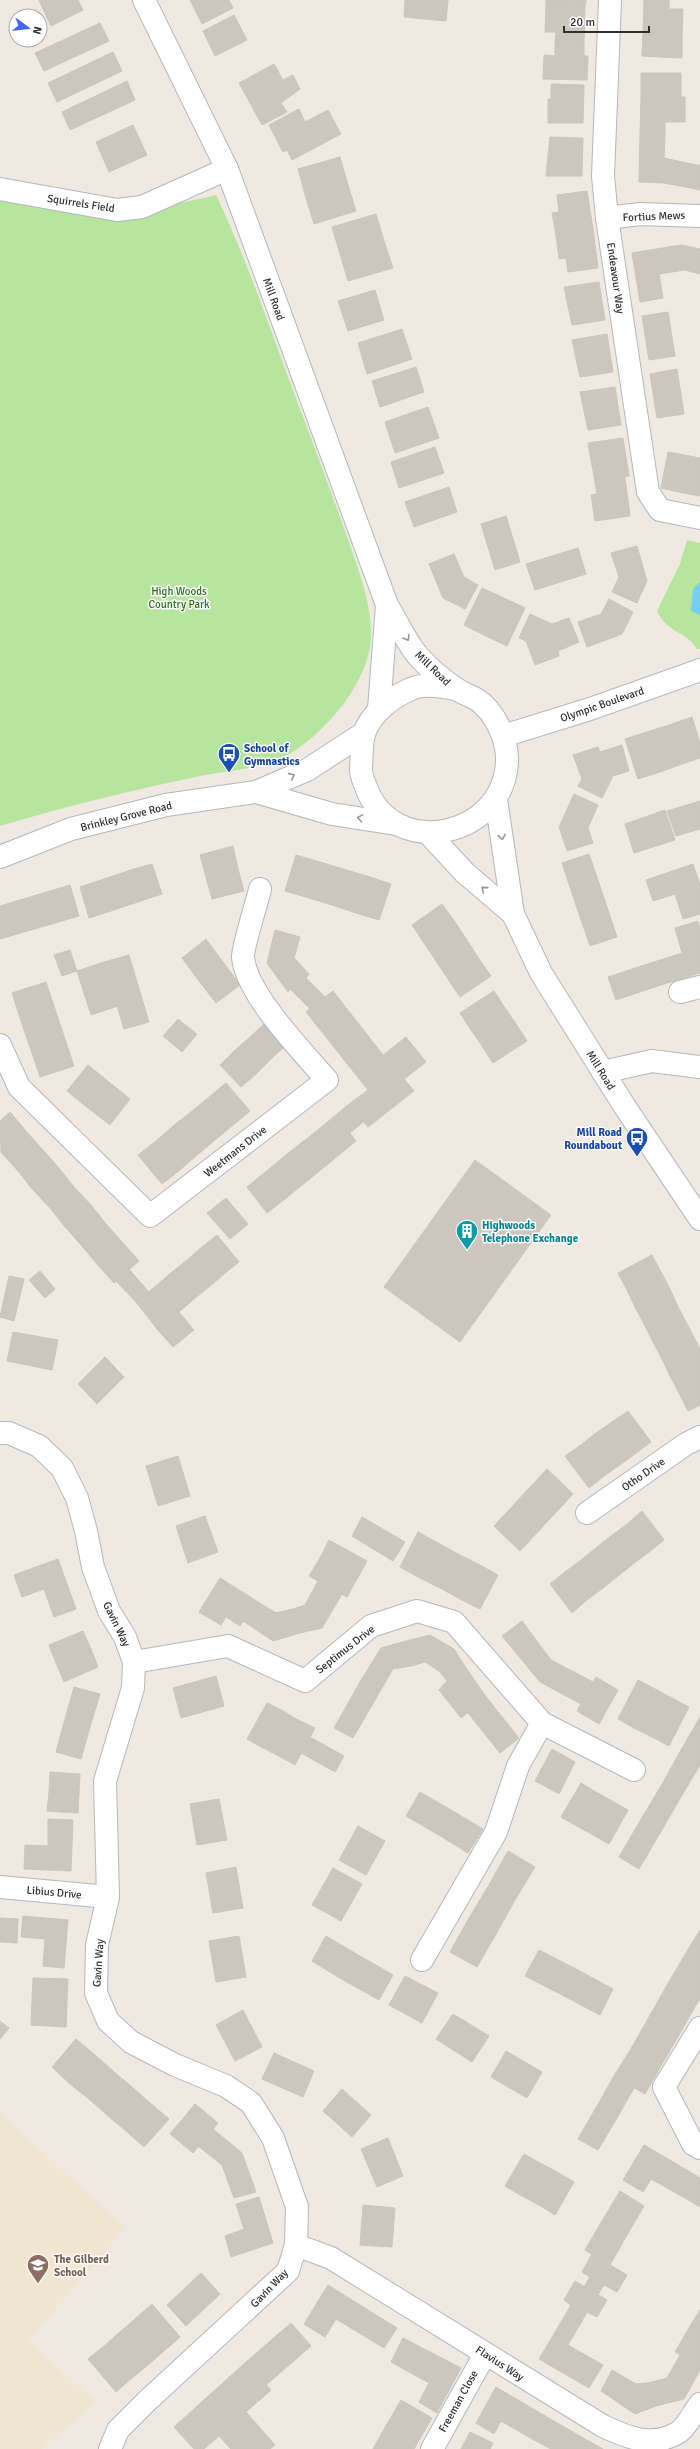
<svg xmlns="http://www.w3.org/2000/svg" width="700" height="2449" font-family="Signika,sans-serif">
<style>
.education{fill:#f0e6d1}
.green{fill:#b6e59e}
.water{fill:#75cff0}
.building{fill:#cbc7bf;stroke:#cbc5ba}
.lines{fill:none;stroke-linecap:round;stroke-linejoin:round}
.street-casing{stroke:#b4b7c1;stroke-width:24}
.secondary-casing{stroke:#b4b7c1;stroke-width:24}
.street{stroke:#fff;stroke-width:22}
.secondary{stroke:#fff;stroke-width:22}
.oneway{stroke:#969696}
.labels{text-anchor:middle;stroke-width:3;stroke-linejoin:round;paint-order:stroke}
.street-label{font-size:11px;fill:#2e2e2e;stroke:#fff}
.park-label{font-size:11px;fill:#2c6e1b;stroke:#fff}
.transit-label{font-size:11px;font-weight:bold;fill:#164399;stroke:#fff;text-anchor:start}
.culture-label{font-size:11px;font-weight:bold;fill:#0d838f;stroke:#fff;text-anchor:start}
.education-label{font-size:11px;font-weight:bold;fill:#785e54;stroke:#fff;text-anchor:start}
</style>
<rect width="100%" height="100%" fill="#efe9e1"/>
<!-- education -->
<polygon class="education" points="0,2113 125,2228 28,2341 96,2402 41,2449 0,2449"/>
<!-- green -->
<g class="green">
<path d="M216,195c33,69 57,143 84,214 16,42 31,83 46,125 11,32 26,68 25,103 -2,46 -47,98 -85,119 -25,13 -54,14 -81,19 -68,14 -138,31 -205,51v-625l136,12z"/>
<path d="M687,540l13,3v106h-3c-13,-20 -29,-15 -40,-38l23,-47z"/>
</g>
<!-- water -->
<polygon class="water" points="700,582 700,615 691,611 693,589"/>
<!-- building -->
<g class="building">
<polygon points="39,0 78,0 83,10 51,26"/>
<polygon points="190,0 229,0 233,8 202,24"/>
<polygon points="405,0 448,0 446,21 404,17"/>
<polygon points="546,0 586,0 585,5 546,4"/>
<polygon points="644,0 669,0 669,9 683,9 682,34 643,33"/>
<polygon points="546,4 585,5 584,44 555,43 556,32 545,32"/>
<polygon points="234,15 247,40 215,56 203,31"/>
<polygon points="100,23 109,41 44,71 35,53"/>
<polygon points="643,33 682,34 682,58 642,56"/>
<polygon points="555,43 584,44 584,56 588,56 587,80 543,79 544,55 555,56"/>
<polygon points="113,52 122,71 57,102 48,83"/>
<polygon points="274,64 283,80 293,75 300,89 281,103 287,112 262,125 239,83"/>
<polygon points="641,73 681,73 681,97 641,96"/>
<polygon points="127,81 135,100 70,130 62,112"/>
<polygon points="551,84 584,85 583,123 548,123 548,99 551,99"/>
<polygon points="641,96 685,97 685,122 665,122 665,134 640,134"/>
<polygon points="299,109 305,122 328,110 341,134 292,160 287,150 283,152 269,125"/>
<polygon points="133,125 147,155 109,172 96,142"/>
<polygon points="640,134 665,134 664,158 696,165 691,188 664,183 639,182"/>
<polygon points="550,137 583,138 582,176 546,176"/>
<polygon points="340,157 348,185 306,198 298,169"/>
<polygon points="696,165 700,165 700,190 691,188"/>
<polygon points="348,185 356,211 314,224 306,198"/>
<polygon points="587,191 593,229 556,235 552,213 559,212 557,195"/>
<polygon points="376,214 384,241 340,254 332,227"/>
<polygon points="593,229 598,268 568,272 566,258 559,259 556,235"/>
<polygon points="384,241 393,268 348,281 340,254"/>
<polygon points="681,245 700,249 700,274 685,270"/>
<polygon points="681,245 685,270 659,274 663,298 640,302 632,253"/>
<polygon points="599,282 605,320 572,325 564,287"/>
<polygon points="375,290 384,320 348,331 338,301"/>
<polygon points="668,312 675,356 649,360 642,316"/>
<polygon points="402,329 412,359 367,374 358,343"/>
<polygon points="607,334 613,372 580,377 572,340"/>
<polygon points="416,367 424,392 380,407 372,381"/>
<polygon points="677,369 684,414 657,418 650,374"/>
<polygon points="615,387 621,425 588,430 580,392"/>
<polygon points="428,407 439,438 395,453 385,422"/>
<polygon points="623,438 629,476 595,482 588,443"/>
<polygon points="435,447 444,473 399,488 391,462"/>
<polygon points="668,452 690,456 683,493 661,488"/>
<polygon points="690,456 700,458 700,496 683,493"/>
<polygon points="625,477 630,516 595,521 591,495 597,494 595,482"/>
<polygon points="449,487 457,512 414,527 405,502"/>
<polygon points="506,516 520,562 495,570 481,524"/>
<polygon points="637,546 647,581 637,603 612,592 619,577 611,553"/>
<polygon points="578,548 586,574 535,590 526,564"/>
<polygon points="454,554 464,577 478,585 465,609 443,598 429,564"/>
<polygon points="482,588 504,598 486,636 464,625"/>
<polygon points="504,598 525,608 507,646 486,636"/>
<polygon points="609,599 633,612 622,634 587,647 578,622 601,614"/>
<polygon points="530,614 552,624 569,618 579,642 558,651 559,656 535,665 526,641 519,638"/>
<polygon points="692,717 700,743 700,758 682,764 669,725"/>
<polygon points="669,725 682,764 660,772 647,732"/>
<polygon points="647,732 660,772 638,779 625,739"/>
<polygon points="622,745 629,771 613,776 602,798 578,786 582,779 573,755 598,747 600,752"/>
<polygon points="574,794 598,805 588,828 593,843 567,851 559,827"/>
<polygon points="700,801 700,829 676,836 667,811"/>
<polygon points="665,810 675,840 634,853 625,824"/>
<polygon points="233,846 238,869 206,877 200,855"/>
<polygon points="589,854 603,895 576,905 562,863"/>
<polygon points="296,855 320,862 309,898 285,891"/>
<polygon points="320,862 343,869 332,905 309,898"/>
<polygon points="152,864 162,894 144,900 134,869"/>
<polygon points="693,864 700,885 700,914 683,919 675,894 653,901 646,880"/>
<polygon points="134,869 144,900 126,906 116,875"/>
<polygon points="238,869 244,891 212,899 206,877"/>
<polygon points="343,869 367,876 356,913 332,905"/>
<polygon points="116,875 126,906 108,912 98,881"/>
<polygon points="367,876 391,884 379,920 356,913"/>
<polygon points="98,881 108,912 89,918 80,887"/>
<polygon points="70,885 79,916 0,939 0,906"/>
<polygon points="603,895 617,937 590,946 576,905"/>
<polygon points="442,904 455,922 424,943 412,925"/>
<polygon points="698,921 700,929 700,973 667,983 660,960 682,953 675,928"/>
<polygon points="455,922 467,940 436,961 424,943"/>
<polygon points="275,930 300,937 294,958 309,974 306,978 325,997 310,1009 290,989 288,992 267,963"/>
<polygon points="206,939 223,962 199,981 182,958"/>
<polygon points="467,940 479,959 448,979 436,961"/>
<polygon points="70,950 77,971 62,976 54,955"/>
<polygon points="129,955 149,1022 124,1029 104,962"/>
<polygon points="479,959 491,976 460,997 448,979"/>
<polygon points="660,960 667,983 616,1000 608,977"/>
<polygon points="104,962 118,1006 91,1015 77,971"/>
<polygon points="223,962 240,985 216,1003 199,981"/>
<polygon points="46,982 53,1003 19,1015 12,993"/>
<polygon points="333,991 383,1055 406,1037 426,1062 404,1079 414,1091 368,1127 349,1104 368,1090 306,1012"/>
<polygon points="494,991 505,1008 471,1030 460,1013"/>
<polygon points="53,1003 60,1024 26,1036 19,1015"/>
<polygon points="505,1008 516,1024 482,1046 471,1030"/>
<polygon points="178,1019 197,1034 182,1052 163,1036"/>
<polygon points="60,1024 67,1045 33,1056 26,1036"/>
<polygon points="264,1024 284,1047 270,1060 249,1038"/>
<polygon points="516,1024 527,1041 493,1063 482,1046"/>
<polygon points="249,1038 270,1060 256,1074 234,1051"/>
<polygon points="67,1045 74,1066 40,1077 33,1056"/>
<polygon points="234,1051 256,1074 241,1087 220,1065"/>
<polygon points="88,1065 109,1082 88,1108 67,1091"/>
<polygon points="109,1082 130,1099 110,1125 88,1108"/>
<polygon points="226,1083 250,1111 232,1126 209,1097"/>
<polygon points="209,1097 232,1126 215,1140 191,1112"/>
<polygon points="349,1104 363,1122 350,1133 336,1115"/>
<polygon points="10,1112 26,1131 1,1152 0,1121"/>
<polygon points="191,1112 215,1140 197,1155 173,1126"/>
<polygon points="336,1115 356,1141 334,1159 314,1133"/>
<polygon points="173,1126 197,1155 180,1170 156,1141"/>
<polygon points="26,1131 42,1149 18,1171 1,1152"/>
<polygon points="314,1133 334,1159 312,1177 291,1151"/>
<polygon points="156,1141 180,1170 162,1184 138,1155"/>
<polygon points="42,1149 59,1168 33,1190 18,1171"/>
<polygon points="291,1151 312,1177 290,1195 269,1169"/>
<polygon points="475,1160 551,1215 460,1342 384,1287"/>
<polygon points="59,1168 74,1187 50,1208 33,1190"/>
<polygon points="269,1169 290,1195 267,1213 247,1187"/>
<polygon points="74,1187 91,1205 65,1227 50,1208"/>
<polygon points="226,1198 248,1224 230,1239 207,1213"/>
<polygon points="91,1205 106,1224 82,1246 65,1227"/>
<polygon points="106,1224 123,1243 97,1264 82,1246"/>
<polygon points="217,1235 239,1262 224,1274 202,1247"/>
<polygon points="123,1243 139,1261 114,1283 97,1264"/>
<polygon points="202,1247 224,1274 209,1287 187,1260"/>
<polygon points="652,1255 661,1272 627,1290 618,1273"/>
<polygon points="187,1260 209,1287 194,1299 172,1272"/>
<polygon points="129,1269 148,1291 136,1302 116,1281"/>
<polygon points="40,1271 55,1289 45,1298 29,1280"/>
<polygon points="172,1272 194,1299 179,1312 157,1285"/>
<polygon points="661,1272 670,1289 635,1307 627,1290"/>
<polygon points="9,1276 24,1279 14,1321 0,1317"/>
<polygon points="157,1285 179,1312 157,1329 136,1302"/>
<polygon points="670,1289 678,1307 644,1324 635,1307"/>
<polygon points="678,1307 687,1324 653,1342 644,1324"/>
<polygon points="179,1312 194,1330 173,1347 157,1329"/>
<polygon points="687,1324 696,1341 662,1359 653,1342"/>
<polygon points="13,1332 58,1340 52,1370 7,1361"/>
<polygon points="696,1341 700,1349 700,1361 670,1376 662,1359"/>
<polygon points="105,1357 124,1377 97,1404 78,1384"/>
<polygon points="700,1361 700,1383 679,1393 670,1376"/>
<polygon points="700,1383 700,1405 688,1411 679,1393"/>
<polygon points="628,1411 651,1442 635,1454 612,1422"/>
<polygon points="612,1422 635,1454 620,1465 596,1433"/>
<polygon points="596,1433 620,1465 604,1476 581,1445"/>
<polygon points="581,1445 604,1476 589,1488 565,1456"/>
<polygon points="178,1456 190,1496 158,1506 146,1466"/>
<polygon points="547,1469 573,1494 560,1508 533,1484"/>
<polygon points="533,1484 560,1508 547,1522 520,1498"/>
<polygon points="520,1498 547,1522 534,1536 507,1512"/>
<polygon points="642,1511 664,1540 649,1552 627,1524"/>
<polygon points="507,1512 534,1536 520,1551 494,1526"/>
<polygon points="205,1516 218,1552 188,1563 176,1526"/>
<polygon points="362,1517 405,1542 393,1561 352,1536"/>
<polygon points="627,1524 649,1552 633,1564 611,1536"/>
<polygon points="418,1532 438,1543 420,1578 400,1567"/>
<polygon points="611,1536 633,1564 618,1576 596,1548"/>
<polygon points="329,1540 367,1561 357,1579 320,1558"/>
<polygon points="438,1543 458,1554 440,1588 420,1578"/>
<polygon points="596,1548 618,1576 603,1588 581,1560"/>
<polygon points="458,1554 478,1564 460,1599 440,1588"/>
<polygon points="320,1558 357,1579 347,1597 309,1576"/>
<polygon points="58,1559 76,1609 54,1617 44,1589 22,1597 14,1575"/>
<polygon points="581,1560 603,1588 587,1600 565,1572"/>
<polygon points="478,1564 498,1575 480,1609 460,1599"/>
<polygon points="565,1572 587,1600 572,1613 550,1584"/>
<polygon points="220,1578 255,1600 240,1626 226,1617 221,1625 199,1612"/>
<polygon points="318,1581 342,1594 322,1628 300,1633 293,1609 305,1605"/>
<polygon points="255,1600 276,1613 293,1609 300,1633 273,1641 243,1621"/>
<polygon points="522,1621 551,1660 540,1682 502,1636"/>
<polygon points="83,1631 91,1649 56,1663 49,1645"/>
<polygon points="430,1635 454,1649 466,1668 447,1681 439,1671 425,1662 411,1666 406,1641"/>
<polygon points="406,1641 411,1666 393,1669 379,1693 360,1682 381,1648"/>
<polygon points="91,1649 98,1667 64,1682 56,1663"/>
<polygon points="551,1660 593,1682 581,1704 540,1682"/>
<polygon points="466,1668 487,1698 461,1718 439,1690 447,1681"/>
<polygon points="216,1676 224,1706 181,1718 173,1688"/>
<polygon points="596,1677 618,1690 599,1724 577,1711"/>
<polygon points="638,1680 655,1689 634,1728 618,1719"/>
<polygon points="360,1682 379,1693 353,1738 334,1728"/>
<polygon points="74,1687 100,1694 90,1727 65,1719"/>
<polygon points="655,1689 672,1698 652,1737 634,1728"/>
<polygon points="487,1698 519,1738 500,1753 468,1713"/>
<polygon points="672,1698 689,1707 669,1746 652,1737"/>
<polygon points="267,1703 283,1711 263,1748 247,1739"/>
<polygon points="283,1711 298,1720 279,1756 263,1748"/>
<polygon points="700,1717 700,1761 681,1750"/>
<polygon points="65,1719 90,1727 81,1759 56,1752"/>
<polygon points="298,1720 315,1728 295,1765 279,1756"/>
<polygon points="310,1737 344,1756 335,1772 301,1753"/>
<polygon points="552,1749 575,1762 559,1794 535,1781"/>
<polygon points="681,1750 700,1761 700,1765 681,1797 661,1786"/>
<polygon points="50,1772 80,1774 79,1793 49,1792"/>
<polygon points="581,1783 596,1792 577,1826 561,1817"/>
<polygon points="661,1786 681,1797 660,1833 640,1821"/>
<polygon points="49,1792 79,1793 78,1813 47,1811"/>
<polygon points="420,1792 451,1810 437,1834 406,1816"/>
<polygon points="596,1792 612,1801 593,1835 577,1826"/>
<polygon points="219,1799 227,1840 197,1845 190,1804"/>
<polygon points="612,1801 628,1810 609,1844 593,1835"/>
<polygon points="451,1810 483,1829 468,1853 437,1834"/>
<polygon points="48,1819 73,1820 71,1871 24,1869 25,1845 48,1846"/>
<polygon points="640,1821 660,1833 639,1869 619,1857"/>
<polygon points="358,1826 385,1841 366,1875 339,1860"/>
<polygon points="508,1851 535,1867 515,1900 489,1885"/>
<polygon points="236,1867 243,1908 213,1913 206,1873"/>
<polygon points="333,1868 362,1884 341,1921 312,1905"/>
<polygon points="489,1885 515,1900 496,1934 469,1918"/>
<polygon points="23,1916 68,1920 64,1968 43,1966 45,1939 21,1937"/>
<polygon points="0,1918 18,1919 17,1943 0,1942"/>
<polygon points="469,1918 496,1934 477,1967 450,1952"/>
<polygon points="700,1930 700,1968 683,1958"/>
<polygon points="239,1936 246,1977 216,1982 209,1941"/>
<polygon points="326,1936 360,1956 345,1981 312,1961"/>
<polygon points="539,1950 576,1969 562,1995 525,1976"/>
<polygon points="360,1956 393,1975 379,2000 345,1981"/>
<polygon points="683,1958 700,1968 700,1999 696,2005 666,1987"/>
<polygon points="576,1969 613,1989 600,2015 562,1995"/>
<polygon points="405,1976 438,1993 422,2023 389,2005"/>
<polygon points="33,1978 68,1979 67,2003 32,2002"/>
<polygon points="666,1987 696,2005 679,2035 649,2017"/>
<polygon points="32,2002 67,2003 66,2027 31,2025"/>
<polygon points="243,2010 262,2047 235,2061 216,2025"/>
<polygon points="453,2014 489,2036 472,2062 436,2039"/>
<polygon points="649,2017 679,2035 662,2064 632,2047"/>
<polygon points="0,2021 9,2028 0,2039"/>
<polygon points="76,2039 95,2055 70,2084 52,2067"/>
<polygon points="632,2047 662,2064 645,2094 614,2076"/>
<polygon points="506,2051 542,2072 527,2098 491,2077"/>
<polygon points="274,2053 314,2071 303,2097 262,2079"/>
<polygon points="95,2055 113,2071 89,2099 70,2084"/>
<polygon points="113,2071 132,2087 107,2115 89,2099"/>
<polygon points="614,2076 634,2088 617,2118 597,2106"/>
<polygon points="132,2087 150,2103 126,2131 107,2115"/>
<polygon points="342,2089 371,2115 352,2137 323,2111"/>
<polygon points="150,2103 169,2119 144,2147 126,2131"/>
<polygon points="195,2104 218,2123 193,2153 170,2134"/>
<polygon points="597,2106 617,2118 598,2150 578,2139"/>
<polygon points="213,2129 242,2153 222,2165 198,2146"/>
<polygon points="388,2138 403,2176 377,2187 361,2149"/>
<polygon points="644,2145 697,2176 685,2198 651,2179 643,2192 623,2180"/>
<polygon points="242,2153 256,2192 234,2198 222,2165"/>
<polygon points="524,2154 540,2163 522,2196 505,2186"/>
<polygon points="540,2163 557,2172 539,2205 522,2196"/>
<polygon points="557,2172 574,2182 555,2215 539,2205"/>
<polygon points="697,2176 700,2178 700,2207 685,2198"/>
<polygon points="620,2191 644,2206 627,2235 602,2221"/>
<polygon points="259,2197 273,2243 231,2257 225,2236 244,2229 236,2204"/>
<polygon points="363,2205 395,2208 392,2247 360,2245"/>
<polygon points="602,2221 627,2235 610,2265 585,2250"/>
<polygon points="592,2254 627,2275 617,2292 604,2285 598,2295 584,2287 590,2277 582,2272"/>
<polygon points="201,2273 220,2294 186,2326 167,2305"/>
<polygon points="575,2281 607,2300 597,2317 587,2312 582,2321 567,2312 571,2305 564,2300"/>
<polygon points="328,2285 397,2328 384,2348 336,2319 325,2337 304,2324"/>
<polygon points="152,2304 180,2337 164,2351 136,2318"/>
<polygon points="700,2310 700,2325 693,2321"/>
<polygon points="567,2312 582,2321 568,2345 603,2365 589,2388 539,2359"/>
<polygon points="136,2318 164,2351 148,2365 120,2332"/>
<polygon points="693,2321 700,2325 700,2367 675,2352"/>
<polygon points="291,2323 311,2346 288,2366 269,2342"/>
<polygon points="120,2332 148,2365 132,2378 104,2346"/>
<polygon points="403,2338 461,2368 437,2413 419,2402 429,2383 391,2362"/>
<polygon points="269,2342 288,2366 266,2385 246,2362"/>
<polygon points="104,2346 132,2378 116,2392 88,2359"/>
<polygon points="680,2355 700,2367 700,2370 684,2399 656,2406 648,2383 667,2378"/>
<polygon points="246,2362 271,2390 246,2412 275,2445 270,2449 231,2449 219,2436 204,2449 194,2449 174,2427"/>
<polygon points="612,2370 636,2384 648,2383 656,2406 635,2414 601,2391"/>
<polygon points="496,2387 547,2417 534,2440 501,2421 494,2434 476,2423"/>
<polygon points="401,2400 432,2418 418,2442 387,2424"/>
<polygon points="547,2417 585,2439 580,2449 551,2449 534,2440"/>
<polygon points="387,2424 418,2442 414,2449 373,2449"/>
<polygon points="470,2432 493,2443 490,2449 461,2449"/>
<polygon points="585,2439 603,2449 580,2449"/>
</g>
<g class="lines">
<!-- street casing -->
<g class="street-casing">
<g id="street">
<polyline points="610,0 603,176 607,218 648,492 660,510 700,518"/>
<polyline points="0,189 117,210 142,207 227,169"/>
<polyline points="607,218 640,214 700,216"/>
<polyline points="503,736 590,709 700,670"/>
<polyline points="680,992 700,987"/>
<path d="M0,1045l19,42 131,129 177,-136c-24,-28 -81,-86 -84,-123 0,-12 14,-54 17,-68"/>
<polyline points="603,1072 652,1061 700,1067"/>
<polyline points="0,1433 9,1433 39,1446 62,1468 77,1498 86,1531 93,1567 109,1611 125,1637 134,1662 133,1688 105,1781 108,1897 97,1945 96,1993 108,2021 131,2042 175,2065 226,2086 251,2103 273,2138 297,2207 296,2245 288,2271 147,2401 118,2430 110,2449"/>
<polyline points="587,1513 686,1444 700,1437"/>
<polyline points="134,1662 228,1646 305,1681 371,1626 417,1611 454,1622 542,1723 634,1770"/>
<polyline points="0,1887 108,1897"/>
<polyline points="422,1960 496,1832 518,1766 542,1723"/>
<polyline points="700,2028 664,2087 693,2144 700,2148"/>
<path d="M296,2245l35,13 272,168c25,12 50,22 76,6 8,-6 15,-20 21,-28"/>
<polyline points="432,2449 485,2354"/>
</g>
</g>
<!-- secondary casing -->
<g class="secondary-casing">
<g id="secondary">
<path d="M144,0l83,169 160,436c10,16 19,37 31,51 10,11 25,24 37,32 6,5 14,7 21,11 19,12 32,41 31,63 -4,77 -115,98 -141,25 -2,-6 -6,-13 -5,-20 1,-10 0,-23 3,-33 6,-20 28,-37 47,-45 13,-6 30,-3 44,0"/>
<polyline points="379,709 387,605"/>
<polyline points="256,792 332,814 396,824"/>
<polyline points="496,799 513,914 541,973 625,1107 700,1219"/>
<polyline points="428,833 465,873 513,914"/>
<polyline points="0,857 71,829 166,805 256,792 307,770 364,733"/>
</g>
</g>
<!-- street -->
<use href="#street" class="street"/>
<!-- secondary -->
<use href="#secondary" class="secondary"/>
</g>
<!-- one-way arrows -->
<defs><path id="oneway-chevron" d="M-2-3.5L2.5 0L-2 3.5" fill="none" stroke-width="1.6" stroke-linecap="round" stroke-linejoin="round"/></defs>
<g class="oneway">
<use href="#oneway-chevron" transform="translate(407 638) rotate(59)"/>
<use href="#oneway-chevron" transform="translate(292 776) rotate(-24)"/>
<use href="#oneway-chevron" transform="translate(360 818) rotate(-170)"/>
<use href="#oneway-chevron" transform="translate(502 837) rotate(81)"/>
<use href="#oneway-chevron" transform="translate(484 889) rotate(-139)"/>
</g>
<!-- icons -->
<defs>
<g id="bus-pin" transform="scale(1.15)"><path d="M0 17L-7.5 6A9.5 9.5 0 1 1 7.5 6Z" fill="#1a4fb4" stroke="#fff"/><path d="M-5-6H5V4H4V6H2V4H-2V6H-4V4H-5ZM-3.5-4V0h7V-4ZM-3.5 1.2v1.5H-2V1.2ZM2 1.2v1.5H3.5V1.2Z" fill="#fff"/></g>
<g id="building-pin" transform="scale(1.15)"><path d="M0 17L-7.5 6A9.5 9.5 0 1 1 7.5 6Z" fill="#0f9aa8" stroke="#fff"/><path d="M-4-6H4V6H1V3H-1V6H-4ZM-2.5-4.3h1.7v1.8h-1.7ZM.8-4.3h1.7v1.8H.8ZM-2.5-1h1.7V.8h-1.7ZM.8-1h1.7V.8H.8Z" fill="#fff"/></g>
<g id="school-pin" transform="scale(1.15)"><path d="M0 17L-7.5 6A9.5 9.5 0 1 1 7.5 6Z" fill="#8d6e63" stroke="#fff"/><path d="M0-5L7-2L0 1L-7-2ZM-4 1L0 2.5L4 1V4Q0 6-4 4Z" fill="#fff"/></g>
</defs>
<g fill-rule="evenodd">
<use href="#bus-pin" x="229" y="754"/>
<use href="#bus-pin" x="637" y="1138"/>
<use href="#building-pin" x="467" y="1231"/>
<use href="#school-pin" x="38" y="2265"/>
</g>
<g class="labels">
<!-- street labels -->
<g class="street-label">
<text transform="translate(81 203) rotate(9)" y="4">Squirrels Field</text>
<text transform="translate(654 216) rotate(-2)" y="4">Fortius Mews</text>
<text transform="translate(616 278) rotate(82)" y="4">Endeavour Way</text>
<text transform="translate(274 299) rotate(70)" y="4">Mill Road</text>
<text transform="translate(433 668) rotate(44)" y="4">Mill Road</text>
<text transform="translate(602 704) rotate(-19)" y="4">Olympic Boulevard</text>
<text transform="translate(126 816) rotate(-14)" y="4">Brinkley Grove Road</text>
<text transform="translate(601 1070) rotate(58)" y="4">Mill Road</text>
<text transform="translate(235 1151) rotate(-38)" y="4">Weetmans Drive</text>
<text transform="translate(643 1474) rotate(-35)" y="4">Otho Drive</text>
<text transform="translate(117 1624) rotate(64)" y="4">Gavin Way</text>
<text transform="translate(345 1649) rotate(-38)" y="4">Septimus Drive</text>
<text transform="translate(54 1892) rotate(5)" y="4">Libius Drive</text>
<text transform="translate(98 1963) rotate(-86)" y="4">Gavin Way</text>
<text transform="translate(269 2288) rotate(-46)" y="4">Gavin Way</text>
<text transform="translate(500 2363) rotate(33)" y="4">Flavius Way</text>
<text transform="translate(458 2401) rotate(-61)" y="4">Freeman Close</text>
</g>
<!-- park labels -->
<g class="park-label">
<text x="179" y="595">High Woods<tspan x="179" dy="13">Country Park</tspan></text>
</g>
<!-- transit labels -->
<g class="transit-label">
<text x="244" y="752">School of<tspan x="244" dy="13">Gymnastics</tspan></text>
<text x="622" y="1136" text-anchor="end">Mill Road<tspan x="622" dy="13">Roundabout</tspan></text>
</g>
<!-- culture labels -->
<g class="culture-label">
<text x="482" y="1229">Highwoods<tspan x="482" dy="13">Telephone Exchange</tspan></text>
</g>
<!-- education labels -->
<g class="education-label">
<text x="54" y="2263">The Gilberd<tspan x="54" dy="13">School</tspan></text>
</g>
</g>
<!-- north arrow -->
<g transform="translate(28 28) rotate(105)"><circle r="19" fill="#ffffff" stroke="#ababab"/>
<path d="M0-3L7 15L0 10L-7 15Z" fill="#4264fb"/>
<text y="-6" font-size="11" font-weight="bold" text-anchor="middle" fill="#2e2e2e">N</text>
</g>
<!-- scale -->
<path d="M564 26v6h85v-6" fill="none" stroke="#2e2e2e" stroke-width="2"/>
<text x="570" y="26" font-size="12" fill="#2e2e2e" stroke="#ffffff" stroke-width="3" paint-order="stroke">20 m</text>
</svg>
